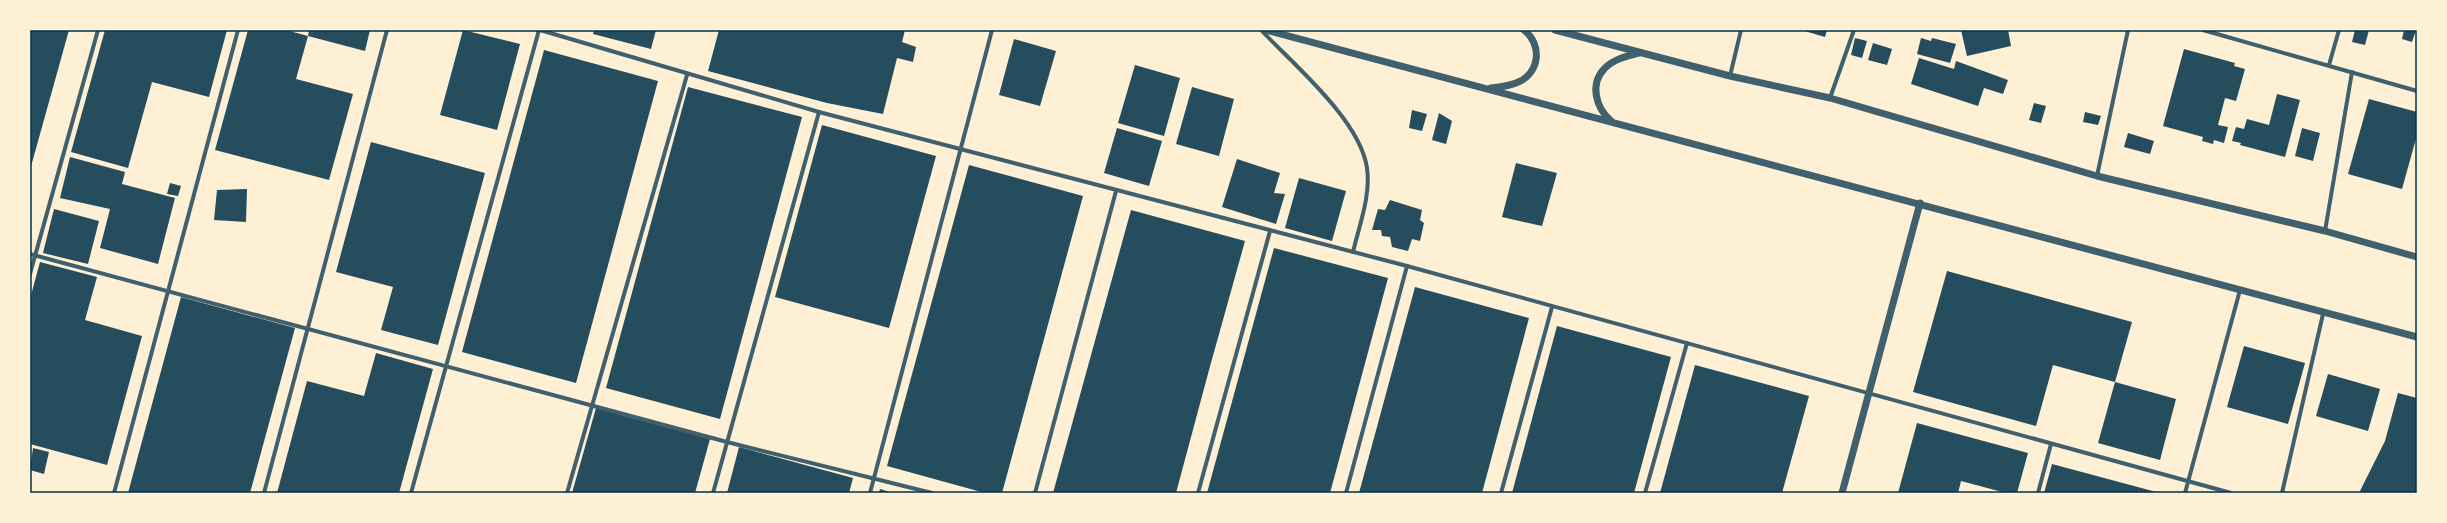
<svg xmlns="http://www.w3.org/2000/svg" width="2447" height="523" font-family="'PT Sans',sans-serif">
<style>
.building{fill:#264d5e}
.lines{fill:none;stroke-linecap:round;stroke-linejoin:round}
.minor{stroke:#3f606c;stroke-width:4}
.tertiary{stroke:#3f606c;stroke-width:7}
.neatline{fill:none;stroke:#003049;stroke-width:1.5}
</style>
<rect width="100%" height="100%" fill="#fdf0d5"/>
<!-- building -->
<g class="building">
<polygon points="30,30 69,30 30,170"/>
<polygon points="105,30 227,30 209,97 152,82 128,168 71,152"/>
<polygon points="248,30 286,30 308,36 296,79 353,94 329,180 215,150"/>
<polygon points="309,30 370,30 365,51 308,36"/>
<polygon points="463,30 520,44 497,130 440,115"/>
<polygon points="594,30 656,30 651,49 593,34"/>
<polygon points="719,30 905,30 902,42 916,47 913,62 897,58 883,114 827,103 708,71"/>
<polygon points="1801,30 1827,30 1825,37"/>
<polygon points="1961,30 2008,30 2011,46 1967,56"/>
<polygon points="2355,30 2369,30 2365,45 2352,42"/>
<polygon points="2404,30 2416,30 2412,42 2402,39"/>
<polygon points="1855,38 1867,41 1862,58 1851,55"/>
<polygon points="1921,38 1931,41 1932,38 1956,44 1950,63 1917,54"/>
<polygon points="1014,39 1056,51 1040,106 999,95"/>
<polygon points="1873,43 1892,49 1887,65 1868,60"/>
<polygon points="2184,49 2235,63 2234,66 2245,69 2236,101 2225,98 2218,125 2228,127 2224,143 2214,140 2213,144 2202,141 2203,137 2163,126"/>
<polygon points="544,50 658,81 576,383 462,352"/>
<polygon points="1919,58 1954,69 1956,61 2008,80 2003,94 1984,88 1978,106 1911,84"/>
<polygon points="1135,65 1180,78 1164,136 1118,123"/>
<polygon points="688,87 802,117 720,419 606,388"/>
<polygon points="1192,87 1234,99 1219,156 1176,144"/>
<polygon points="2277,94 2300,100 2285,157 2240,145 2241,143 2232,141 2236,127 2244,129 2247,119 2269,125"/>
<polygon points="2369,99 2417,112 2417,135 2402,189 2348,174"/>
<polygon points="2034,103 2046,106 2041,123 2029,120"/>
<polygon points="1412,110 1427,114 1422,131 1409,128"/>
<polygon points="2085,112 2101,116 2098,125 2083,122"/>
<polygon points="1439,113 1452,121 1446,144 1432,140"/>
<polygon points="822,125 936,156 889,328 775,297"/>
<polygon points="1117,128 1162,141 1149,186 1104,173"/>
<polygon points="2302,128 2320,133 2313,161 2295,156"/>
<polygon points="2128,133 2154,141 2150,154 2124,147"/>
<polygon points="371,142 485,173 438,345 381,330 393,287 336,272"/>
<polygon points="70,157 125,172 122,184 175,198 158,264 100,248 110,209 60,198"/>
<polygon points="1237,159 1280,173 1274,193 1285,194 1276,224 1222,207"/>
<polygon points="1516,163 1557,173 1542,226 1502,217"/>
<polygon points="969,165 1083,196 1002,493 985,493 887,466"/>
<polygon points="1299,178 1346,191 1332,241 1285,228"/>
<polygon points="170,183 181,186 178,196 167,194"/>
<polygon points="247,189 246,222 214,220 217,190"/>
<polygon points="1390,200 1422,210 1420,220 1424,223 1420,241 1412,239 1408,251 1392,247 1390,237 1382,236 1381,230 1372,230 1378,209 1385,210"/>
<polygon points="54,209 99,221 88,264 43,253"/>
<polygon points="1131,210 1245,241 1209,370 1176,493 1053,493"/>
<polygon points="1274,248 1388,278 1353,408 1330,493 1207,493"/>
<polygon points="40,262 97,277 85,320 142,336 107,465 30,444 30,299"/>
<polygon points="1947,271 2132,322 2115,382 2176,399 2160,460 2098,443 2115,382 2053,365 2036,426 1913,392"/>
<polygon points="1415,287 1529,318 1482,493 1359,493"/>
<polygon points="181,297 295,328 250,493 128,493"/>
<polygon points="1557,326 1671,357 1634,493 1512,493"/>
<polygon points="2244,346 2305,363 2288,424 2227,407"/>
<polygon points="376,353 433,369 399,493 277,493 307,381 364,396"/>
<polygon points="1695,365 1809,396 1782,493 1660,493"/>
<polygon points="2328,374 2380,389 2368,431 2316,416"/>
<polygon points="2398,393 2417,398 2417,493 2359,493 2385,441"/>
<polygon points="596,408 710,439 695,493 572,493"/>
<polygon points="1917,423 2028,453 2017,493 2006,493 1961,481 1958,493 1898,493"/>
<polygon points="739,447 853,478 849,493 727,493"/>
<polygon points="33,448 49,452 44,474 30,470"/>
<polygon points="2052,464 2160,493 2044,493"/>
<polygon points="880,489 893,493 879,493"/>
</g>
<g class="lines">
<!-- minor -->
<g class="minor">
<polyline points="540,30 819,112 1407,266 2231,493"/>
<path d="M1261,30c33,35 99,90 106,138 4,28 -8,58 -14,84"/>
<polyline points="2203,30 2417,91"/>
<polyline points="2329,65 2339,30"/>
<polyline points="1730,76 1741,30"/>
<polyline points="1830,98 1854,30"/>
<polyline points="2097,176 2128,30"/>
<polyline points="2325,231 2352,72"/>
<polyline points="30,254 727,442 932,493"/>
<polyline points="30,274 98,30"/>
<polyline points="114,493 238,30"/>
<polyline points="264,493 387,30"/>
<polyline points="411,493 539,30"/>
<polyline points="567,493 687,75"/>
<polyline points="713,493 819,112"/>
<polyline points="870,493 992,30"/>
<polyline points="1035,493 1116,191"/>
<polyline points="1198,493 1270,231"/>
<polyline points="1346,493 1407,266"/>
<polyline points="1501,493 1552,307"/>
<polyline points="1645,493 1687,343"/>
<polyline points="2038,493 2051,444"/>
<polyline points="2185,493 2240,290"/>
<polyline points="2282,493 2323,314"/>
</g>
<!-- tertiary -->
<g class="tertiary">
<polyline points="1266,30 2417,337"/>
<polyline points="1555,30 1730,76 1830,98 2097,176 2325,231 2417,257"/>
<path d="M1491,88c9,-1 18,-2 25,-5 24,-9 27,-38 8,-53"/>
<path d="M1611,121c-15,-13 -22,-37 -6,-53 9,-9 22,-12 34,-15"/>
<polyline points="1842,493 1920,203"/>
</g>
</g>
<!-- border -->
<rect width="2447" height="523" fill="none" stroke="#fdf0d5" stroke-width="62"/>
<rect x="31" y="31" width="2385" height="461" class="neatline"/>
</svg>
